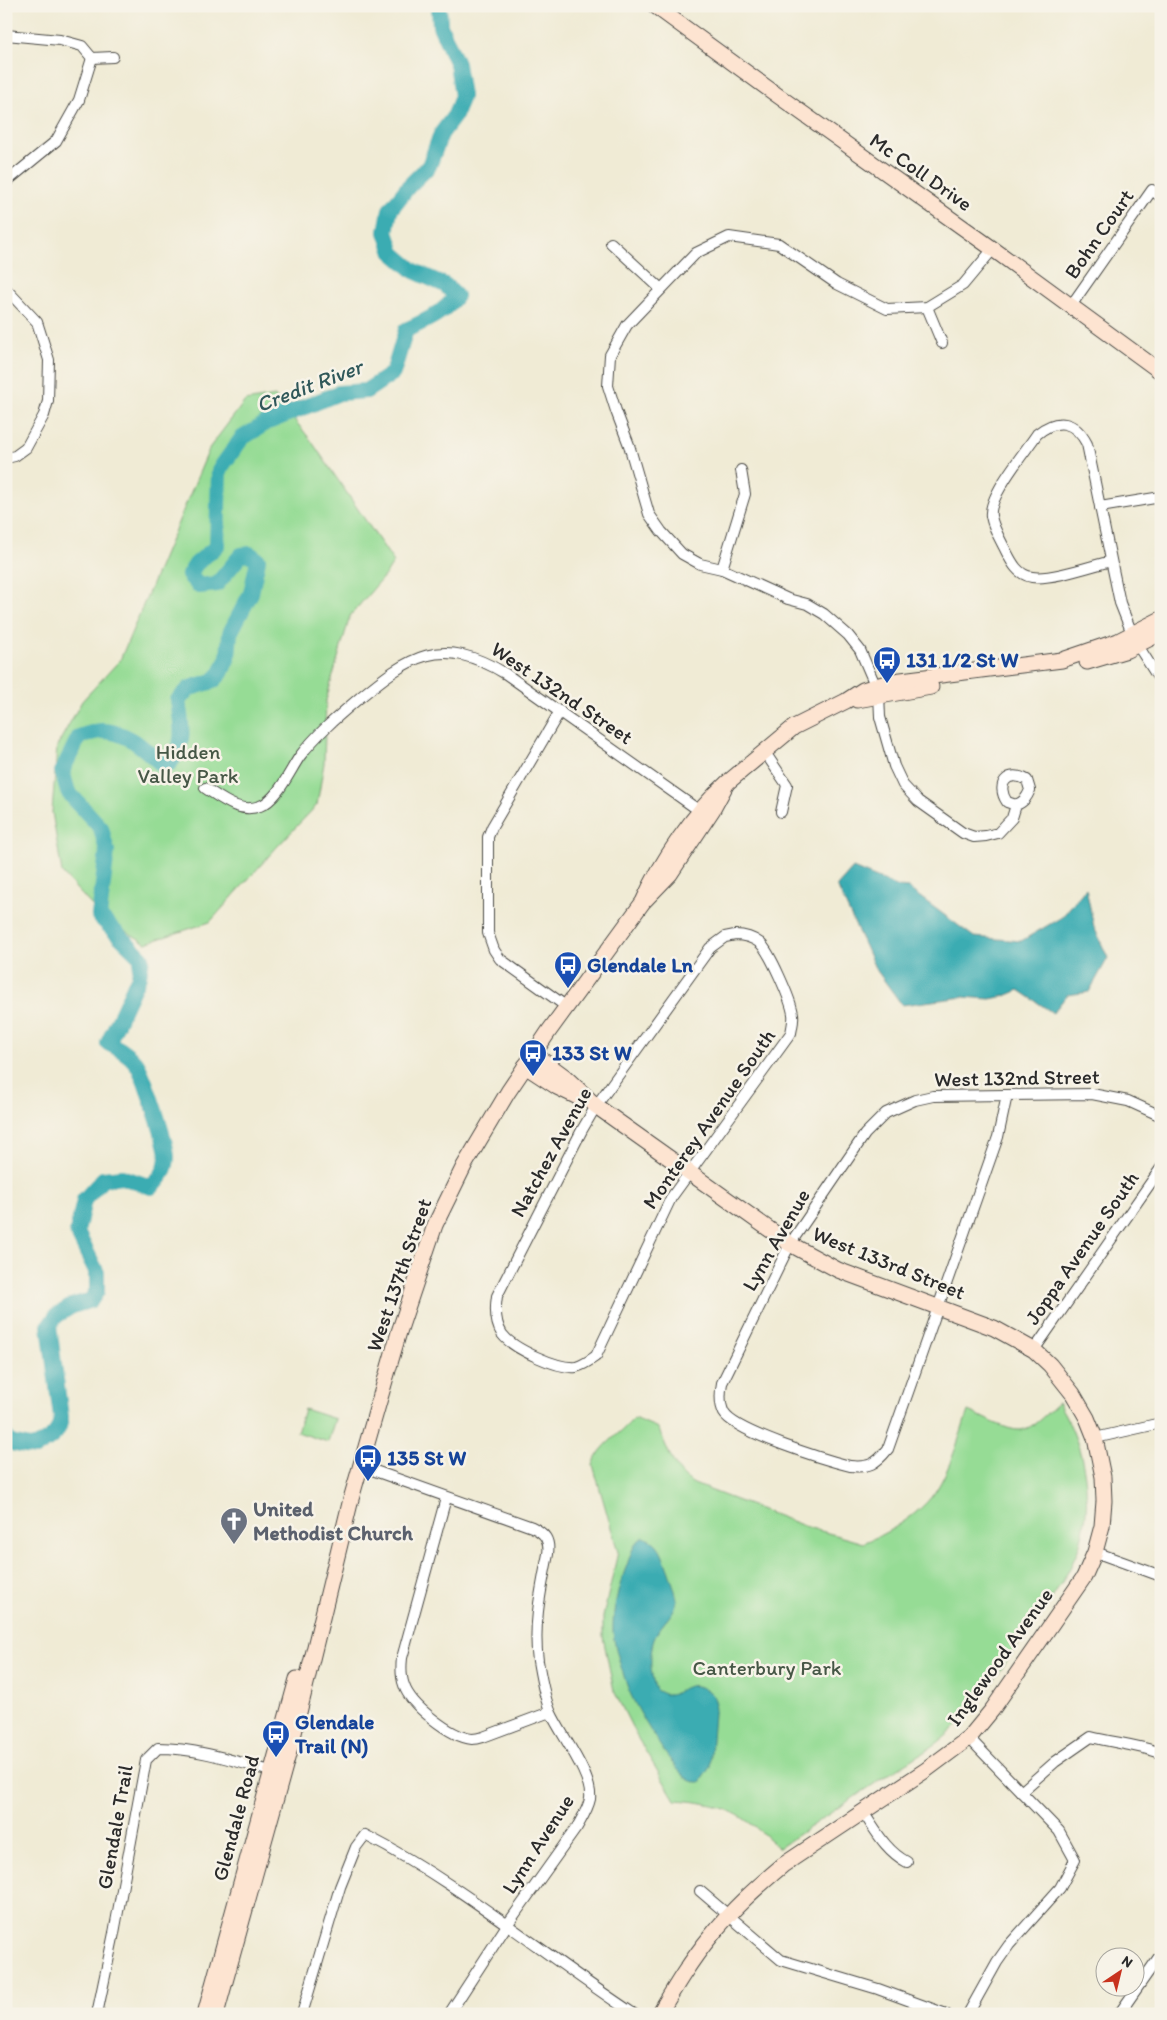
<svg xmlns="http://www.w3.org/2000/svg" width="1167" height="2020" font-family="Itim,sans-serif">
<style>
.green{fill:#96dc95;stroke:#608460}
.water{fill:#3aacb2;stroke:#326c6e}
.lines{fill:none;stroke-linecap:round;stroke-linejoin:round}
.river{stroke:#3aacb2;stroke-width:16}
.street-casing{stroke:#494844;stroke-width:12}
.secondary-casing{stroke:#494844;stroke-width:17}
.street{stroke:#fff;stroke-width:10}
.secondary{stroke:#fde4d1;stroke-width:15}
.labels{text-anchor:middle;stroke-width:5;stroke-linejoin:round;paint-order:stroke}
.street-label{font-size:21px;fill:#2b2b2b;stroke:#f7f3e8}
.transit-label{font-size:21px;font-weight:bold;fill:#164399;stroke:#f7f3e8;text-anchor:start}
.park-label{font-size:21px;fill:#465746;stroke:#f7f3e8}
.worship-label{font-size:21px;font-weight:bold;fill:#5b616d;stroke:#f7f3e8;text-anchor:start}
.water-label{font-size:22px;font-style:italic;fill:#30585a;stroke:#f7f3e8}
</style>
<rect width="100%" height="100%" fill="#f7f3e8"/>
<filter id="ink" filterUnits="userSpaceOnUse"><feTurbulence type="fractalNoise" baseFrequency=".02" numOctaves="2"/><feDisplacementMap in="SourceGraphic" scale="10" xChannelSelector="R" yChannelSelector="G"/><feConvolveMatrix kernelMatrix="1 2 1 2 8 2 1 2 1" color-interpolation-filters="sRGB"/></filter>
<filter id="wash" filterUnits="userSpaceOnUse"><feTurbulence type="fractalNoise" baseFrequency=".0096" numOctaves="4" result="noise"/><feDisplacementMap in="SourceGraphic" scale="20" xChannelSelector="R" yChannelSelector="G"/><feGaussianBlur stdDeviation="1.12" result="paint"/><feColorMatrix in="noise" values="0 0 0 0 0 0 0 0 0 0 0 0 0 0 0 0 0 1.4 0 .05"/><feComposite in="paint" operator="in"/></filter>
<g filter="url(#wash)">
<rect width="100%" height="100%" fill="#f0ebd5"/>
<!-- green -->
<g class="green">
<polygon points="275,396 310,439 394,562 386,574 350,616 326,700 324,763 317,805 276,848 210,922 146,943 103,918 62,873 52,812 57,746 82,701 120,660 210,447 245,401"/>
<path d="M1058,1403c28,43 38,103 18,152 -14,34 -39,63 -60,92 -19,28 -37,58 -62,82 -19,18 -43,31 -65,45 -37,25 -74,49 -111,74 -35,-35 -54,-45 -103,-48l-38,-63 -23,-46 -11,-54v-20l15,-65 -25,-87c7,-21 27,-30 41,-47l24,10c10,20 15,44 36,56l113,43 56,16c23,-9 47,-23 64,-41 20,-21 32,-64 41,-91 13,5 39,20 52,19 14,-1 28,-19 38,-27z"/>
<polygon points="304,1409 335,1419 328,1442 297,1432"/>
</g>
<!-- water -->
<g class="water">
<polygon points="853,868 899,887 908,888 974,937 1021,941 1062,917 1086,888 1094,927 1108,958 1089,992 1067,995 1053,1013 1019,990 1005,996 990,999 963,997 902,1005 875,968 837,886"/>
<path d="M644,1537c5,2 10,4 13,8 5,5 20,49 20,55 -2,14 -14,22 -20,33 -9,15 -7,42 -1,57 19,11 17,1 33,-4 5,-2 18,3 22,7 2,2 3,5 4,7l-5,67 -10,15c-3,0 -8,0 -11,-2 -18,-12 -53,-71 -61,-92 -5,-14 -14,-42 -15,-56 -1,-22 6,-47 14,-67 4,-11 6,-23 17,-28z"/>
</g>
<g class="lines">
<!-- river -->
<path class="river" d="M6,1437l5,6 24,5c15,-10 24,-12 26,-31l-12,-91 7,-10 16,-10 19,-6 6,-9v-18l-20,-41 7,-32 19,-21 19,-2 29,10c9,-8 15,-16 16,-29 1,-12 -24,-86 -31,-95 -8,-10 -16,-14 -28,-20l31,-67 3,-18 -43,-42 8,-65 -6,-23 -33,-36 -6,-21 17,-34c7,-2 16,-6 23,-6 24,0 42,17 58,32h10c17,-20 11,-39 8,-63l12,-12 23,-7 8,-8 7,-16 2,-24 21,-40 7,-33 -8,-6 -9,1 -24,29 -18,2 -10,-11 7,-11 21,-18 2,-76 23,-32 26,-16 71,-29 27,-2 27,-18 13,-43c19,-9 37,-16 50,-34l-11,-11 -31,-14 -21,-18 -7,-21 4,-22 18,-23 21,-21 12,-32 14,-19 7,-19 -5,-32 -17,-38 -1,-20"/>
</g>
</g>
<g filter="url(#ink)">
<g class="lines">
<!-- street casing -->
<g class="street-casing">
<g id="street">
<polyline points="6,35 60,40 82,46 92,58 113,57"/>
<polyline points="6,182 56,141 79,100 92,58"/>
<polyline points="611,243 661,289"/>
<path d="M993,249l-30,36 -36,22 -40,2 -50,-25 -58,-40 -50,-7 -33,16 -69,72 -17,30 -2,31 8,25 13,34 20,69 12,17 21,23 18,10 22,5 66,30 19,5 17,10 24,21 12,15 19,44 1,23 14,49 9,19 15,16 45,32 11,4 12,-1 12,-3 14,-15 4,-13c8,-3 11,-8 14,-15l-3,-10c-19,-11 -32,4 -20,22l9,3"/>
<polyline points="6,289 37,322 49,360 48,401 44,415 26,448 15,456 6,458"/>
<polyline points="927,307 942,343"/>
<polyline points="1070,307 1152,190 1161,197"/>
<polyline points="1100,507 1161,497"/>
<path d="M1111,561c-20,5 -60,19 -79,16 -14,-2 -20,-14 -26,-26 -5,-10 -13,-23 -15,-35 -3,-20 34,-64 46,-82 21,-17 38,-13 50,10l33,159 15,38 26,41"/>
<polyline points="722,569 745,494 741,470"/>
<polyline points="560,711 492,827 488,837 488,933 494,950 500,959 567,1007"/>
<polyline points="764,751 787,785 781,812"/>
<path d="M205,788c16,10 34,26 55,18 18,-7 29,-34 40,-50 16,-21 37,-39 57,-56 53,-44 83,-66 149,-26l198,140"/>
<path d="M735,935c9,0 17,2 25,8 10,9 31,57 33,71 1,6 -1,13 -2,19l-120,165 -75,158c-7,5 -12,9 -20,11 -18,2 -63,-18 -74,-33 -7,-11 -7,-25 -5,-38l85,-166 14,-24 114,-158 15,-11z"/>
<path d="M1007,1095l-9,42 -110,312c-12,15 -19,19 -38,17 -24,-6 -115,-34 -126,-53 -5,-10 -4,-20 -2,-30l68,-139 75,-110 21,-21 29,-13 18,-4 159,-2 36,7 33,15"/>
<polyline points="1034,1350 1161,1168"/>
<polyline points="1095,1438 1161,1423"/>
<path d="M361,1466l171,61c13,6 18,13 16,27 -7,36 -15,70 -10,107 3,17 6,36 13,52 10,22 42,63 39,86 -2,10 -8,19 -13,28l-70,98 -58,89"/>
<path d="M446,1498l-44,160c-1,9 -1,19 2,27 6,20 47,52 68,54 3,0 8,-1 11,-2l67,-25"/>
<polyline points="1095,1552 1161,1576"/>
<path d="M1021,1792l34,-30 36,-25c24,6 47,8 70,16"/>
<path d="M863,1812c13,19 23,39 44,50"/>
<polyline points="700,1891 781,1960 878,1989 946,2014"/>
<path d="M97,2014l17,-81 32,-173 12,-12c41,0 80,14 119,25"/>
<path d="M302,2014l38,-127 16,-40 9,-12c96,49 179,120 269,179"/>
<polyline points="968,2014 997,1962 1009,1945 1060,1888 1075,1860 1059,1831 969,1738"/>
<polyline points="1119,2014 1161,1954"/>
</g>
</g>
<!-- secondary casing -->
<g class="secondary-casing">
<g id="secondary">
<polyline points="655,6 777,95 993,249 1161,372"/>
<polyline points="1087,662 1127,650 1161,633"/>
<polyline points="857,700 931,687"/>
<polyline points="727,783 794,727 846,701 863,690 893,681 1062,660 1118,641 1161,619"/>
<path d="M534,1054l30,22 32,30 194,138 48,26 156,58 40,22 16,15 23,29 14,24 8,20 8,39 1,24 -2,25 -7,26 -11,25 -92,133 -23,28 -43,32 -143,95c-26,22 -51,44 -72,71 -20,24 -36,51 -52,78"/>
<polyline points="525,1066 557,1087 582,1099"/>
<polyline points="205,2014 297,1679"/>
<path d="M216,2014l77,-277 58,-238 48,-167 36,-107 29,-59 44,-74 41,-61 94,-129 27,-28 43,-65 14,-26c-32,28 -67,80 -84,119"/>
</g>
</g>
<!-- street -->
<use href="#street" class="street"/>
<!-- secondary -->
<use href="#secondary" class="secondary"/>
</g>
</g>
<!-- icons -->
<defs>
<g id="bus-pin" transform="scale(1.4375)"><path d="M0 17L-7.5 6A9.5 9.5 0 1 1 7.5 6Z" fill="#1a4fb4" stroke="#f7f3e8"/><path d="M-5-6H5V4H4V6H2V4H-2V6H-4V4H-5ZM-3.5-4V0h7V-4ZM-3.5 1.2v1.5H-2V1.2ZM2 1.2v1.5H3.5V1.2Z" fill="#fff"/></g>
<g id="church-pin" transform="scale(1.4375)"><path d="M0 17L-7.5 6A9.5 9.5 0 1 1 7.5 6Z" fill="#6b7280" stroke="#f7f3e8"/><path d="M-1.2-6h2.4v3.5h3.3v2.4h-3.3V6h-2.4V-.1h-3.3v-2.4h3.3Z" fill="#fff"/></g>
</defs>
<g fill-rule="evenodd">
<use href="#bus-pin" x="887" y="660"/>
<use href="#bus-pin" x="568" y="965"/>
<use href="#bus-pin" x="533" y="1053"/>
<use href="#bus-pin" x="368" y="1458"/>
<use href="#church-pin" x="234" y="1521"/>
<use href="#bus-pin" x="276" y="1734"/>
</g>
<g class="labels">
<!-- street labels -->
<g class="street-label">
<text transform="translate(921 172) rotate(35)" y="7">Mc Coll Drive</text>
<text transform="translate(1099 234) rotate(-55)" y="7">Bohn Court</text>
<text transform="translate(562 693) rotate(34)" y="7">West 132nd Street</text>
<text transform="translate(1017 1078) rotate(-1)" y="7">West 132nd Street</text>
<text transform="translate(709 1119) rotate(-55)" y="7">Monterey Avenue South</text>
<text transform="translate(551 1152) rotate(-61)" y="7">Natchez Avenue</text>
<text transform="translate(776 1240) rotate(-60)" y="7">Lynn Avenue</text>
<text transform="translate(1082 1248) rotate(-55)" y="7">Joppa Avenue South</text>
<text transform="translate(889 1263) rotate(22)" y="7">West 133rd Street</text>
<text transform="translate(399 1275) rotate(-71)" y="7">West 137th Street</text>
<text transform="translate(1000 1657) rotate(-54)" y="7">Inglewood Avenue</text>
<text transform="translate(236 1818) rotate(-75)" y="7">Glendale Road</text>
<text transform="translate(115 1827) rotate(-80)" y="7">Glendale Trail</text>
<text transform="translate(538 1844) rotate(-57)" y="7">Lynn Avenue</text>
</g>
<!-- transit labels -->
<g class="transit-label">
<text x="906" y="667">131 1/2 St W</text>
<text x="587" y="972">Glendale Ln</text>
<text x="552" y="1060">133 St W</text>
<text x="387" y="1465">135 St W</text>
<text x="295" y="1729">Glendale<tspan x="295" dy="24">Trail (N)</tspan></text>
</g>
<!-- park labels -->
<g class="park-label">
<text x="188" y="759">Hidden<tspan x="188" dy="24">Valley Park</tspan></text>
<text x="767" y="1675">Canterbury Park</text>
</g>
<!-- worship labels -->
<g class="worship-label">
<text x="253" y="1516">United<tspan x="253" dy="24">Methodist Church</tspan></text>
</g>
<!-- water labels -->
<g class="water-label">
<text transform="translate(309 385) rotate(-21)" y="8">Credit River</text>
</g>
</g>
<!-- margin -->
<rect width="1167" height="2020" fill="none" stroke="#f7f3e8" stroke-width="25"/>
<!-- north arrow -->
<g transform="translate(1120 1972) rotate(35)"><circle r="24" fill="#f7f3e8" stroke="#a5a39c"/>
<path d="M0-4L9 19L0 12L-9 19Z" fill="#c8321e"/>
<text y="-8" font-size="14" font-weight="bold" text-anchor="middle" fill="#2b2b2b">N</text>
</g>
</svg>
